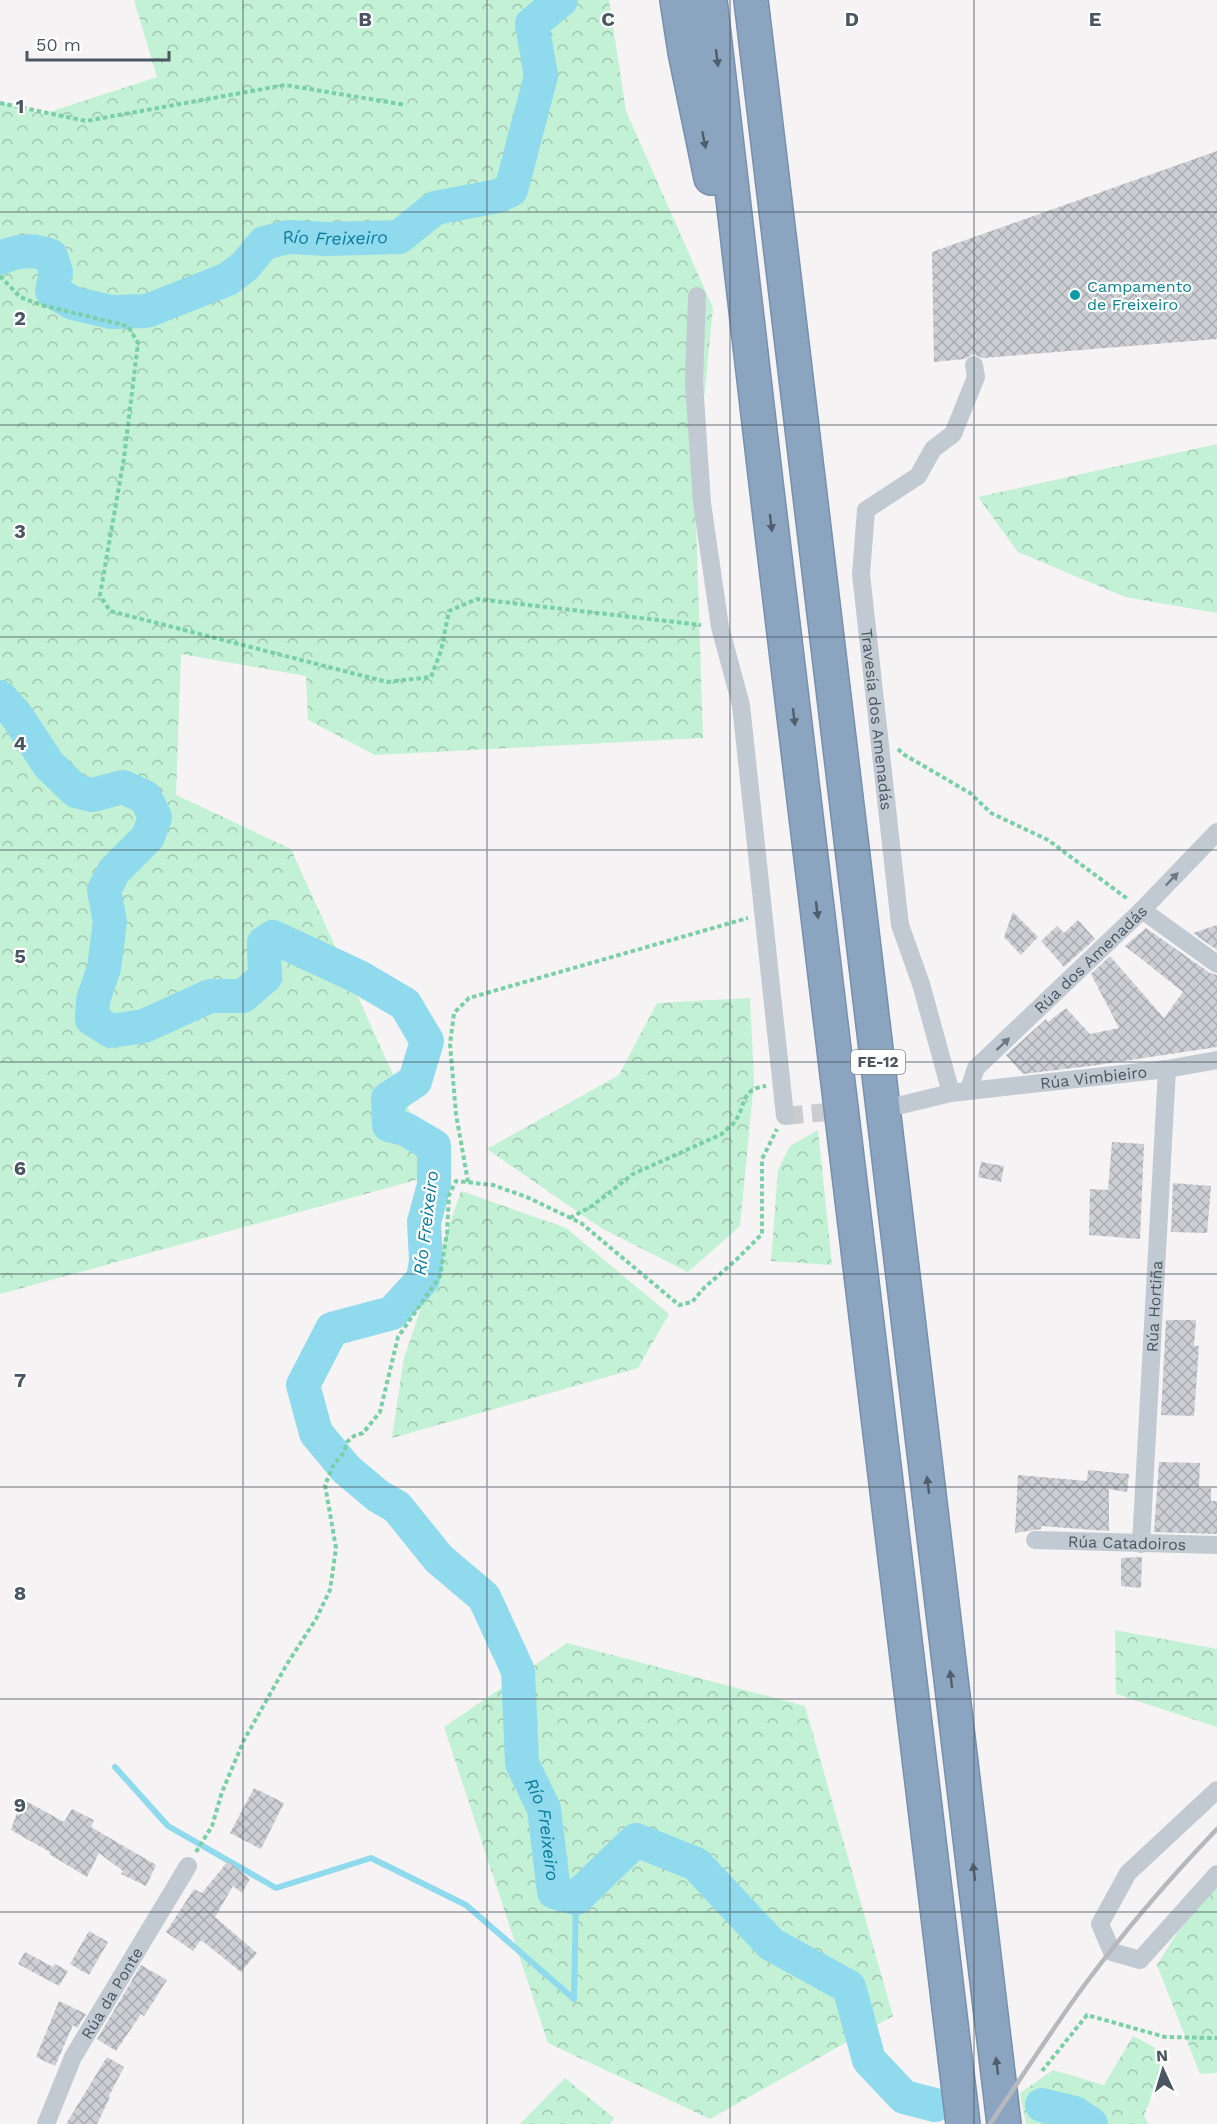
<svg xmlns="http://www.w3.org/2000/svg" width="1217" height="2124" font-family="'Work Sans',sans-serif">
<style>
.forest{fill:url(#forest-crowns)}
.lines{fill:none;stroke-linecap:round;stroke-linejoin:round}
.stream{stroke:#90daee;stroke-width:6}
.river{stroke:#90daee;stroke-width:34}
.building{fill:url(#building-cross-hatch)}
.street-tunnel{stroke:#caccce;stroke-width:18;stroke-dasharray:18 9;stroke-linecap:butt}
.highway-casing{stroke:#7690ad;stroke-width:36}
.path{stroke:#7ad0a6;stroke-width:4;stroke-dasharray:4.5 3;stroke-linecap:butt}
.street{stroke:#c1cad2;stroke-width:18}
.highway{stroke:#8ba5c1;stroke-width:33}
.rail{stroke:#b5b8bd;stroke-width:4.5}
.oneway{fill:#505e6b}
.oneway2{fill:#6e7983}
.grid{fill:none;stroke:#4a5661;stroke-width:1.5;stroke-opacity:0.55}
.culture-dot{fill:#0f9aa8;stroke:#fff;stroke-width:2}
.labels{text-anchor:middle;stroke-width:4.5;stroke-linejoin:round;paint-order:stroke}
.shield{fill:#fff;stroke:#808990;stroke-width:1.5}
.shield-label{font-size:15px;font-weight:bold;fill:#4a5661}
.culture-label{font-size:16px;fill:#0d838f;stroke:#fff;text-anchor:start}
.street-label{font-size:16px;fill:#4a5661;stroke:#fff}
.water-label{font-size:18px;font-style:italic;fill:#0c7c9b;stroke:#fff}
.grid-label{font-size:20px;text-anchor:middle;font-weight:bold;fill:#4a5661;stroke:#fff;stroke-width:4.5;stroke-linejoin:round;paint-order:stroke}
</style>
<defs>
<pattern id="forest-crowns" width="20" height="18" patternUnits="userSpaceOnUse" patternTransform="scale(1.5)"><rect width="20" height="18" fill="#c3f1d5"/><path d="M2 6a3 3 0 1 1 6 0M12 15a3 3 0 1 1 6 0" fill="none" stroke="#a0c6b0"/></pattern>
<pattern id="building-cross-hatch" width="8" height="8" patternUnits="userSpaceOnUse" patternTransform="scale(1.5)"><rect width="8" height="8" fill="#cdcfd5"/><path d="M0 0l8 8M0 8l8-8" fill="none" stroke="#a8abb0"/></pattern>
</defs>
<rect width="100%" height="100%" fill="#f5f3f3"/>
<!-- forest -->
<g class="forest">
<polygon points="134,0 609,0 626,111 713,308 695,491 703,738 375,755 308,720 306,676 181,654 176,795 291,849 438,1174 0,1294 0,102 43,114 157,77"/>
<polygon points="1217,444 1217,613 1125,597 1018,552 978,497"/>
<polygon points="750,998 754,1082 740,1226 688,1272 601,1228 487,1149 619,1075 657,1003"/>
<polygon points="818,1130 832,1265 771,1261 778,1170 790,1146"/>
<polygon points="461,1191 566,1228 669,1314 638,1368 392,1438 404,1358"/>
<polygon points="1115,1630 1217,1649 1217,1727 1116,1694"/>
<polygon points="567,1643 805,1706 893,2016 710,2119 548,2043 444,1727"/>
<polygon points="1217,1869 1217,2073 1200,2074 1157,1965"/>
<polygon points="1133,2036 1169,2055 1144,2115 1148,2124 1026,2124 1020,2093 1053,2070 1104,2085"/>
<polygon points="565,2078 614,2118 610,2124 520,2124"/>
</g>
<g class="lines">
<!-- stream -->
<polyline class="stream" points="115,1767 168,1826 276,1888 371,1858 466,1905 574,1999 576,1898"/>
<!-- river -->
<g class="river">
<path id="s1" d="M0,258c19,-8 32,-9 51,-2l5,16 -4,19 21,12 38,9 36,-1 81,-32 17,-13 19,-23 24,-6 39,2 72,-2 36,-29 63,-12 13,-6 30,-114 -9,-52 29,-24"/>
<path id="s2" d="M0,697l16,18 33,50 27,26 16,4 31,-8 22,10 10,20 -7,20 -34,34 -10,19 6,32 -6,46 -11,32 -1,19 19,12 33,-5 66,-30h33l22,-19 -1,-34 9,-6 86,40 46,27 22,37 -12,40 -27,18 1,26 16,4 29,17v39l-10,37 2,39 -3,18 -31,34 -60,16 -29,56 13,48 30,36 32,27 19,11 42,52 45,38 34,74 4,92 22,46 10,83 22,6 60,-58 60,24 75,80 78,43 20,73 35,37 31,8"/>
<polyline points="1042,2105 1075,2113 1091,2124"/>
</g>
</g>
<!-- building -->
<g class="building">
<polygon points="1217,151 1217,339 983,358 973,354 965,359 934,362 932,252"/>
<polygon points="1013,912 1038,937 1021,955 1004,937"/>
<polygon points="1078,920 1095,939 1064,967 1041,941 1057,926 1064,933"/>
<polygon points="1217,925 1217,950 1193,933"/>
<polygon points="1146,928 1210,973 1217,975 1217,1047 1090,1066 1023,1074 1006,1055 1046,1019 1048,1022 1066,1008 1090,1034 1119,1028 1091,974 1110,956 1164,1018 1183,992 1125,946"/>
<polygon points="1112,1142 1144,1144 1140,1239 1089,1235 1090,1189 1108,1190"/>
<polygon points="981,1162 1004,1166 1001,1182 978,1177"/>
<polygon points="1173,1183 1211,1186 1207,1233 1171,1232"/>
<polygon points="1166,1320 1196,1320 1194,1346 1199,1346 1194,1416 1161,1415"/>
<polygon points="1159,1462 1200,1463 1199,1488 1211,1488 1211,1501 1217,1501 1217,1534 1154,1532"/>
<polygon points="1088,1470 1129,1474 1127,1492 1109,1489 1109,1531 1041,1526 1041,1529 1015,1533 1018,1475 1087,1481"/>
<polygon points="1142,1557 1141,1588 1121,1586 1121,1558"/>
<polygon points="254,1788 284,1803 261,1849 230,1833"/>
<polygon points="26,1801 64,1822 72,1809 94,1820 91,1827 156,1865 146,1886 121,1874 123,1871 99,1853 87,1877 49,1854 50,1852 11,1830 17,1813 19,1814"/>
<polygon points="228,1861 250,1879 242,1893 233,1886 215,1917 257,1953 241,1972 201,1940 193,1951 166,1932 194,1889 202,1893"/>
<polygon points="89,1931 108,1942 89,1975 70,1964"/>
<polygon points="25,1952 53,1967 55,1964 68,1971 59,1986 18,1964"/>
<polygon points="141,1965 167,1980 144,2016 141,2014 116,2051 97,2039"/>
<polygon points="59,2001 86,2014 77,2028 73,2025 55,2066 36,2057"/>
<polygon points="107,2057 124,2067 109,2096 110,2097 97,2124 66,2124"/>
</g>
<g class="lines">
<!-- street-tunnel -->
<polyline class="street-tunnel" points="785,1116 890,1106"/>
<!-- highway casing -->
<g class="highway-casing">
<g id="highway">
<polyline points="677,0 685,52 711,178"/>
<polyline points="710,0 766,483 963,2124"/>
<polyline points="751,0 1004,2124"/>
</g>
</g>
<!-- path -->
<g class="path">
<polyline points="0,103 86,121 285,85 406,105"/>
<polyline points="0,276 20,297 41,305 128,326 138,343 124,458 100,595 110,611 387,682 431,677 441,651 449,611 477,599 701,625"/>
<polyline points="898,749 903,754 970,793 991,813 1048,840 1129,900"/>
<polyline points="468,1182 456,1114 450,1044 454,1013 469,998 748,918"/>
<path d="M570,1218l22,-12 41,-32 89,-40c3,-4 8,-7 11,-10 14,-17 6,-35 33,-38"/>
<polyline points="196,1852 212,1826 222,1792 244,1740 287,1664 316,1619 330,1590 336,1548 325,1485 333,1466 344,1452 347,1442 354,1436 363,1433 380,1412 398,1337 440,1276 447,1233 449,1195 456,1181 493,1185 529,1198 581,1223 679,1305 692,1302 704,1288 736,1260 762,1234 762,1159 777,1129"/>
<polyline points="1042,2071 1087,2015 1165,2037 1217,2038"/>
</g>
<!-- street -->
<g class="street">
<polyline points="697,296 694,382 702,503 720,627 741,705 785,1116"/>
<path id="s3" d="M974,365l2,12 -23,57 -20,15 -15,27 -52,34 -5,64 39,351 21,59 30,109 216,-24 50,-9"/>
<polyline points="1142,910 1217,964"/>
<path id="s4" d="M969,1089l7,-21 166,-158 75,-78"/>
<polyline points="901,1105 951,1093"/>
<path id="s5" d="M1035,1540l182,5"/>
<path id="s6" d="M1141,1544l26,-475"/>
<polyline points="1217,1790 1128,1873 1100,1924 1112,1952 1140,1960 1217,1874"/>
<path id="s7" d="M46,2124l27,-67 115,-191"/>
</g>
<!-- highway -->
<use href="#highway" class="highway"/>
<!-- rail -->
<path class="rail" d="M990,2124c32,-47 62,-95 96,-141 40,-54 84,-105 131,-154"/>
</g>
<!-- one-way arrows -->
<defs><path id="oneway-solid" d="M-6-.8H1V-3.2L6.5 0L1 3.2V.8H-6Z" transform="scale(1.5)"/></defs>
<g class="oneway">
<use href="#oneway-solid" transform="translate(717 58) rotate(83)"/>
<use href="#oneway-solid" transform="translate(704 140) rotate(79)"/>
<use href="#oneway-solid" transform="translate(771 523) rotate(83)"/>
<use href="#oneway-solid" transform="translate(794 717) rotate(83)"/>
<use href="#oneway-solid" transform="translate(817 910) rotate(83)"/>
<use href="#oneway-solid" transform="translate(928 1485) rotate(-97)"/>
<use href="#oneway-solid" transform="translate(951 1679) rotate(-97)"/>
<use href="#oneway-solid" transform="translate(974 1872) rotate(-97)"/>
<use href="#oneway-solid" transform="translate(997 2066) rotate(-97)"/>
</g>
<g class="oneway2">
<use href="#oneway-solid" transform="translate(1172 879) rotate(-46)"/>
<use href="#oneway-solid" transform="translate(1003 1044) rotate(-43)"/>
</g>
<!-- grid -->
<path class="grid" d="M243,0v2124M487,0v2124M730,0v2124M974,0v2124M0,212h1217M0,425h1217M0,637h1217M0,850h1217M0,1062h1217M0,1274h1217M0,1487h1217M0,1699h1217M0,1912h1217"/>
<!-- markers -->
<circle class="culture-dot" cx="1075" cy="295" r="6"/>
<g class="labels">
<!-- shield labels -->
<rect class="shield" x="851" y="1050" width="54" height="24" rx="4.5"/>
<g class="shield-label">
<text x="878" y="1067">FE-12</text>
</g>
<!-- culture labels -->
<g class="culture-label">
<text x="1087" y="292">Campamento<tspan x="1087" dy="18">de Freixeiro</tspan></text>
</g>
<!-- street labels -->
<g class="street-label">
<text dy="6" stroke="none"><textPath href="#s3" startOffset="402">Travesía dos Amenadás</textPath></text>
<text dy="6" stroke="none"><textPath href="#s4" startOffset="180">Rúa dos Amenadás</textPath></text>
<text dy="6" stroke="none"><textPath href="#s3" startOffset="928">Rúa Vimbieiro</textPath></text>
<text dy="6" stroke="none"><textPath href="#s6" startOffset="238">Rúa Hortiña</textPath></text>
<text dy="6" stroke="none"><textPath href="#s5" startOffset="92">Rúa Catadoiros</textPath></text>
<text dy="6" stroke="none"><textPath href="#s7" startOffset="147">Rúa da Ponte</textPath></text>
</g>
<!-- water labels -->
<g class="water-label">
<text dy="6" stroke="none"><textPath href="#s1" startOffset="398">Río Freixeiro</textPath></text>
<text transform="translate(426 1223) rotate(-83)" y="6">Río Freixeiro</text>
<text dy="6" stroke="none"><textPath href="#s2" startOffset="1852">Río Freixeiro</textPath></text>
</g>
</g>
<g class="grid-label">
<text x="365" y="26">B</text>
<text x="608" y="26">C</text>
<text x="852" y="26">D</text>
<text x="1095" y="26">E</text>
<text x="20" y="113">1</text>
<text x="20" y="325">2</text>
<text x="20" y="538">3</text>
<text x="20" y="750">4</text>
<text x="20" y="963">5</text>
<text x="20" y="1175">6</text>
<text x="20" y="1387">7</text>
<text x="20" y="1600">8</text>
<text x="20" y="1812">9</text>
</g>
<!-- north arrow -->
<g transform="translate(1163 2070) rotate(356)" stroke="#ffffff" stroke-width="4.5" paint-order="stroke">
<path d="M0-4.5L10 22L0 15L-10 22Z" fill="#4a5661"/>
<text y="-9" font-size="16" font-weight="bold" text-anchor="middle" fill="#4a5661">N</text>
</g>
<!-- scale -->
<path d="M27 51v9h142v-9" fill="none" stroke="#4a5661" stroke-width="3"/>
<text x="36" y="51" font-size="18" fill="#4a5661" stroke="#ffffff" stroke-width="4.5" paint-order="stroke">50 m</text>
</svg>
